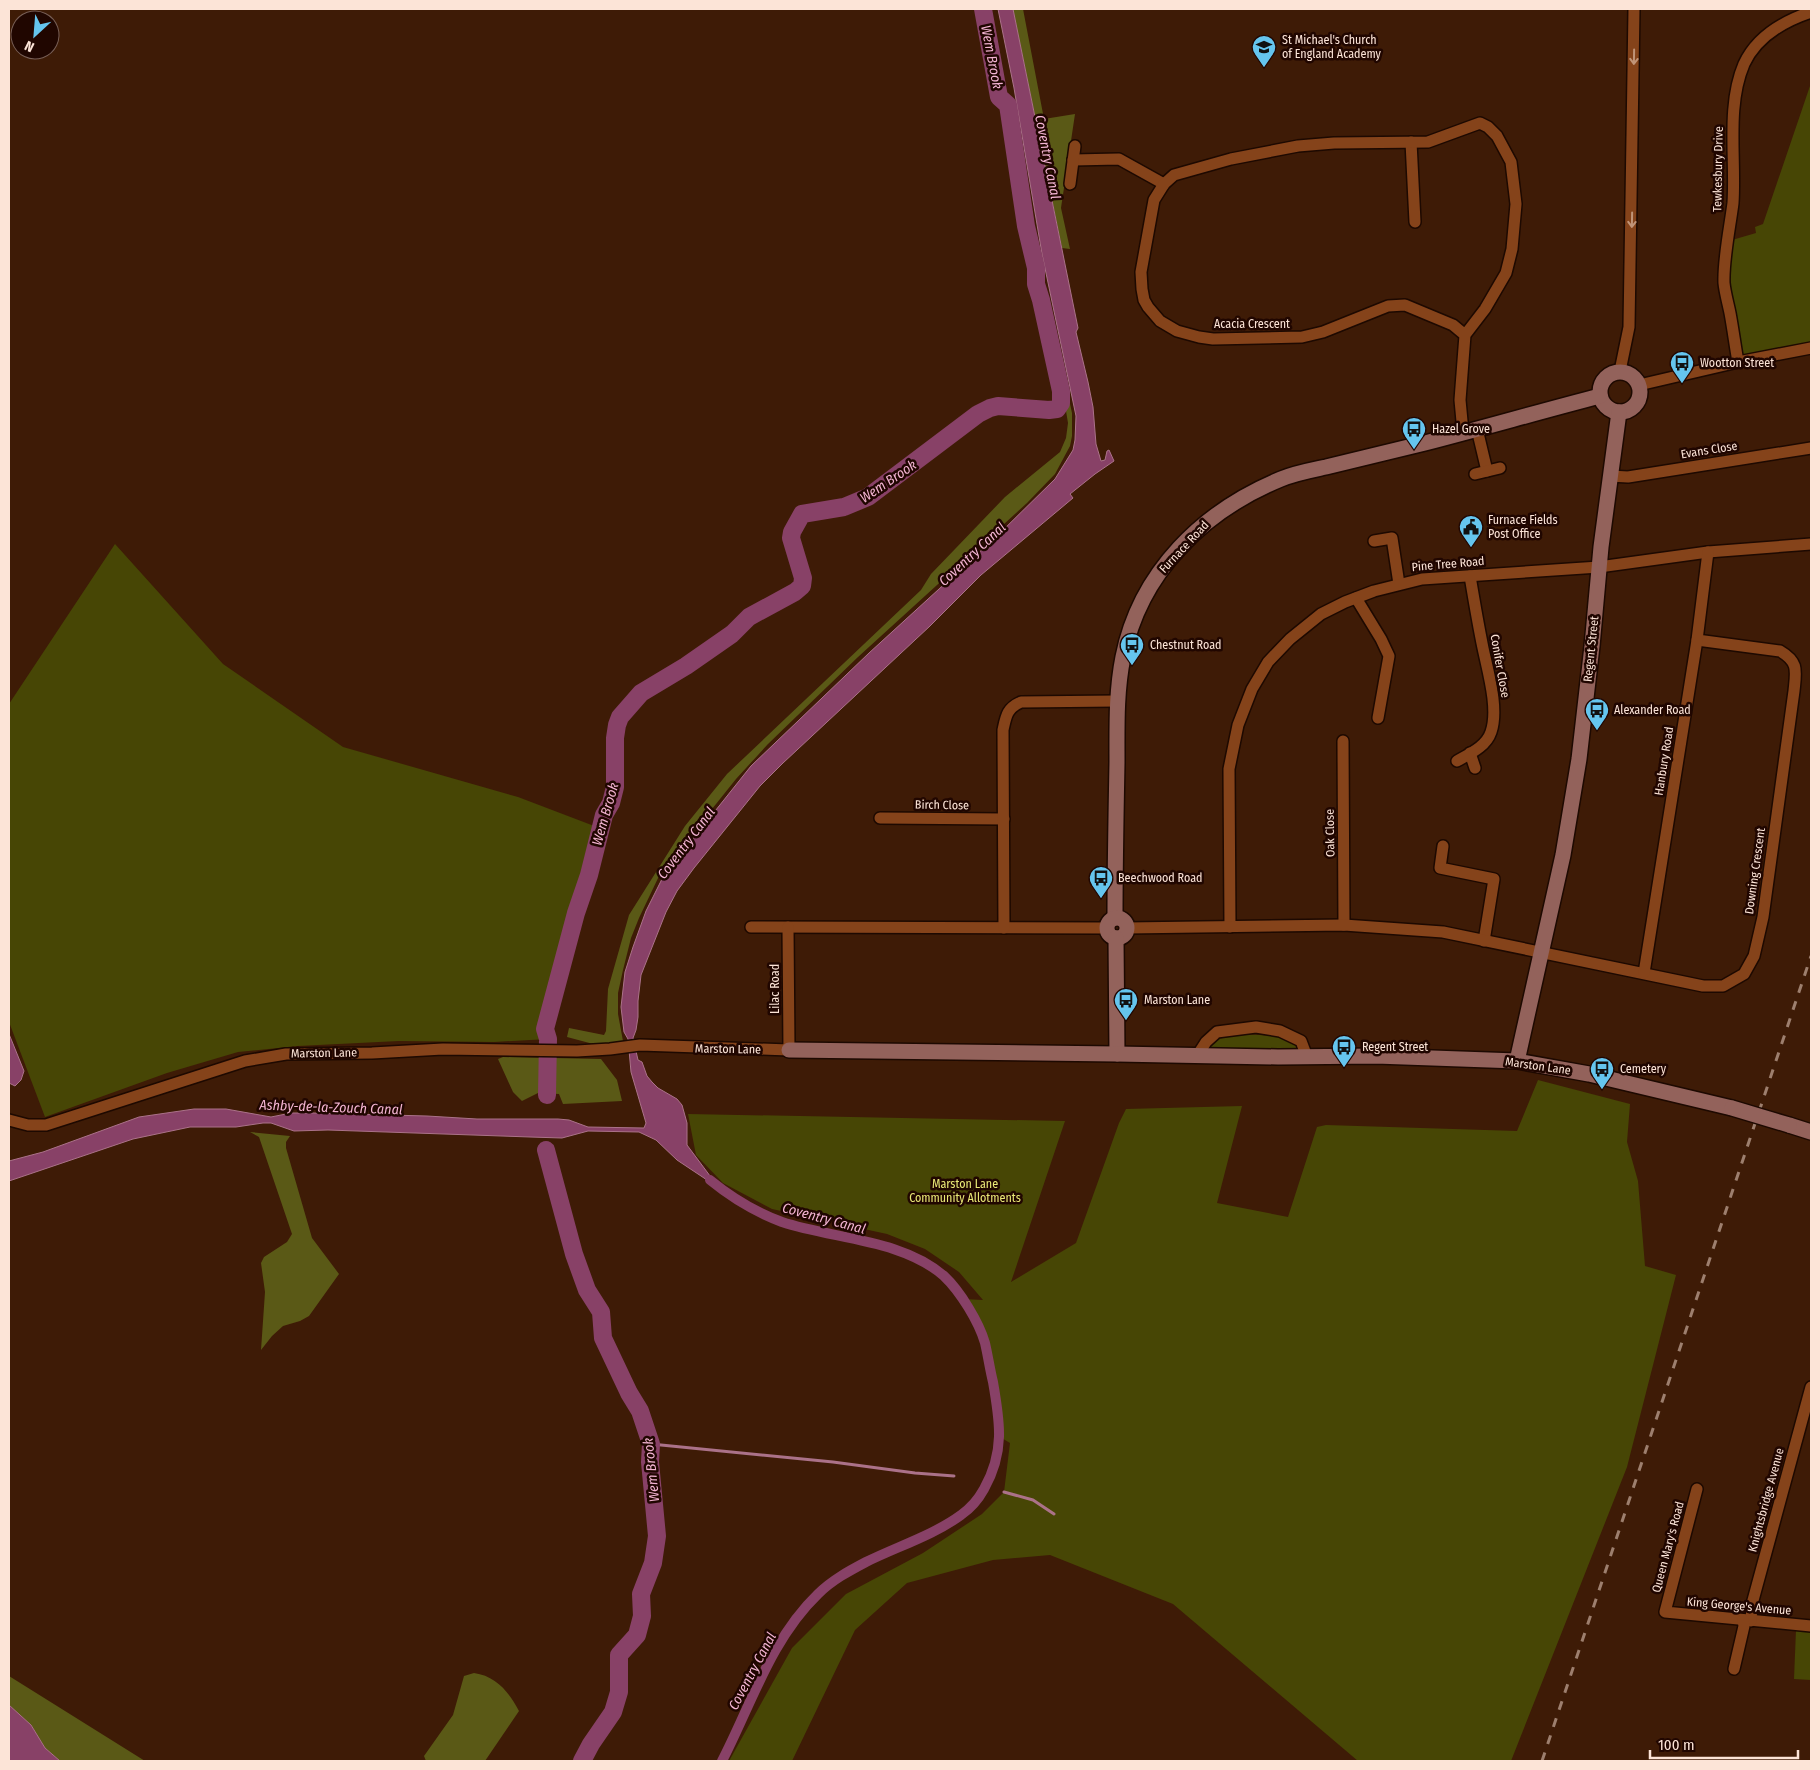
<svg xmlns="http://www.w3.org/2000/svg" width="1820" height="1770" font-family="'Fira Sans Condensed',sans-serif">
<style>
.green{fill:#474605}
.forest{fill:#5a5916}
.water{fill:#884167;stroke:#ab7289}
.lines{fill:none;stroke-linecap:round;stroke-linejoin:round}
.stream{stroke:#ab7289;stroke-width:3}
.canal{stroke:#884167;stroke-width:10}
.river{stroke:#884167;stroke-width:18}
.street-casing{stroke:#1d0901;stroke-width:14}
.secondary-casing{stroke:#1d0901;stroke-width:18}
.street{stroke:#85431a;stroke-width:11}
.secondary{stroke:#93625b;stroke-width:15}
.rail{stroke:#9d7f6e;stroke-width:3;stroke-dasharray:9 9;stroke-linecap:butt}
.secondary-bridge-casing{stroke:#1d0901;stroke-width:18;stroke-linecap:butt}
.secondary-bridge{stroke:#93625b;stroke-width:15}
.oneway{stroke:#c09478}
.labels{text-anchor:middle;stroke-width:5;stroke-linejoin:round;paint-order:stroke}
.poi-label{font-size:12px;fill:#fce4d7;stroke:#200600;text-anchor:start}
.street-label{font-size:12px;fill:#fce4d7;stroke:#200600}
.park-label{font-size:12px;fill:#eae976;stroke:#200600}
.water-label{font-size:14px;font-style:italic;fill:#f3b4d2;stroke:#200600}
</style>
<rect width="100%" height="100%" fill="#3e1b06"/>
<!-- green -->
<g class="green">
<polygon points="1811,83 1811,345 1740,358 1727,282 1732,240 1756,233 1755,227 1763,224"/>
<polygon points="115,544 223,664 343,747 518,797 602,829 550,1006 545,1029 548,1039 494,1042 399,1041 298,1046 238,1052 167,1073 45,1117 9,1022 9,704"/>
<polygon points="1242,1034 1278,1036 1297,1043 1299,1053 1205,1052 1213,1040"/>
<polygon points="1538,1080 1630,1104 1627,1142 1638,1181 1645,1266 1676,1275 1627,1467 1511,1761 1358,1761 1173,1604 1050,1555 993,1560 907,1583 855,1630 792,1761 729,1761 792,1648 846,1594 923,1553 982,1514 1004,1492 1010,1443 1000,1437 985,1342 963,1299 983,1300 959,1272 925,1249 887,1234 772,1209 723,1183 696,1155 688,1114 1065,1121 1011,1282 1076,1243 1119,1123 1126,1109 1242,1106 1217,1203 1288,1217 1317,1127 1326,1125 1517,1131"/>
<polygon points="1796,1630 1811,1631 1811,1680 1794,1679"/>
</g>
<!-- forest -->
<g class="forest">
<polygon points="1013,9 1023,9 1044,119 1075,114 1061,208 1070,249 1062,248"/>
<polygon points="1041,270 1072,413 1072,436 1070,446 1055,474 1027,503 858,657 768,744 736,779 660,874 639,918 631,938 623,970 618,993 618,1014 623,1041 619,1045 597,1045 567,1037 569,1028 604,1035 606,1031 608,989 629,915 685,826 727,774 921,590 931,574 1005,497 1060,452 1066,438 1068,423 1057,357 1041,281"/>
<polygon points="503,1057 601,1059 617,1080 622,1101 563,1104 559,1094 538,1093 522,1101 513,1092 498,1059"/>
<polygon points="250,1132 290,1136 286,1142 286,1148 312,1238 339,1274 309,1316 300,1321 283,1326 272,1336 261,1350 265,1292 261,1263 264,1257 287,1242 292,1234 259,1137"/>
<path d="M474,1673c22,3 35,19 45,38l-34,50h-59l-2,-5 29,-41 11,-39z"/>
<polygon points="9,1676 145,1761 60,1761 45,1748 31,1725 9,1705"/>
</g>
<!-- water -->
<g class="water">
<polygon points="998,9 1013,9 1078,328 1076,332 1088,382 1093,407 1096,444 1101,461 1105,460 1107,451 1109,450 1114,461 1095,474 1070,494 1073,498 981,575 930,626 783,763 760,786 694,868 677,891 666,912 641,975 638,1001 638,1017 636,1030 633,1038 638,1060 642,1062 647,1076 652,1082 658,1088 677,1099 682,1105 687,1123 687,1145 719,1188 677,1160 656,1140 639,1132 588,1131 562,1138 530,1137 328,1130 294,1131 271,1123 263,1123 236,1127 190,1127 133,1139 9,1181 9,1161 43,1152 139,1117 194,1109 226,1109 271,1117 291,1113 313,1113 427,1116 477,1119 558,1119 569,1120 588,1127 644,1128 646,1123 631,1072 628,1039 624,1032 621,1007 625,972 633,947 646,911 664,875 751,766 869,653 997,536 1055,479 1073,450 1075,440 1076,416 1042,254 1014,88"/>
<polygon points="9,1034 24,1071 21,1080 15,1086 9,1083"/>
<polygon points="9,1705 31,1725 45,1748 60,1761 9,1761"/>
</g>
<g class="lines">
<!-- stream -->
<g class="stream">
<polyline points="651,1444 833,1462 915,1473 954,1476"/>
<polyline points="1004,1492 1033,1500 1054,1514"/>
</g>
<!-- canal -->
<path class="canal" d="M710,1180c22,18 45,32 72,42 51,17 120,17 162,54 16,15 35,46 41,67 3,13 5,27 8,39 7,40 12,70 -9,107 -6,11 -13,19 -23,26 -27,20 -65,32 -95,47 -17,9 -34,18 -48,32 -47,45 -67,111 -96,167"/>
<!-- river -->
<g class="river">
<polyline points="547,1095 548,1039 545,1029 576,913 589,875 604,815 611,803 615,787 615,738 617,725 620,717 641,693 686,666 732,634 749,617 795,592 802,586 803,578 791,538 792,532 802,514 844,507 868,497 978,414 990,408 998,406 1049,410 1057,409 1061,403 1061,391 1041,300 1036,284 1036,268 1026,226 1008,105 999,97 983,9"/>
<polyline points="546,1150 574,1254 587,1290 601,1312 603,1338 629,1393 640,1411 651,1444 650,1462 657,1536 653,1563 641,1594 642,1616 637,1635 619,1655 619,1692 613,1712 591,1744 582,1761"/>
</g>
<!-- street casing -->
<g class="street-casing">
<g id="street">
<polyline points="1411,142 1415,222"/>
<polyline points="1073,160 1119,159 1164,184"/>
<polyline points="1070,184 1075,146"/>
<path d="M1738,362c-3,-17 -5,-33 -8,-49 -2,-10 -5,-20 -6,-30 -1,-23 6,-56 9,-80 3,-44 -7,-97 11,-139 13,-28 40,-43 67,-52"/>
<polyline points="1620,371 1629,327 1634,9"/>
<polyline points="1639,385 1738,362 1811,348"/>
<polyline points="1477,429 1487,471"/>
<polyline points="1463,432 1460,400 1465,335 1485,309 1506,273 1512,249 1516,204 1511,162 1497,136 1488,127 1480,123 1428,142 1334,143 1298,146 1231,159 1174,175 1164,184 1154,200 1141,272 1142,289 1144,300 1148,307 1160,321 1177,331 1199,337 1213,339 1302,337 1323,332 1388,306 1405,305 1453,325 1465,335"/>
<polyline points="1475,474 1500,468"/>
<polyline points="1610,476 1628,477 1811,448"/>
<polyline points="1374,541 1392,538 1399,584"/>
<polyline points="1356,598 1381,639 1389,656 1378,718"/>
<polyline points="1343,741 1344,925"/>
<polyline points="1470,753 1475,768"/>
<path d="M1457,761c12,-7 29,-14 34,-29 8,-23 -3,-60 -8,-84 -5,-24 -9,-48 -13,-72"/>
<polyline points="880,818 1004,819"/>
<polyline points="1443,846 1440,868 1494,879 1484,941"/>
<polyline points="751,927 1107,928"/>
<polyline points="1230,927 1229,769 1238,725 1252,689 1268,662 1290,639 1321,614 1345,602 1374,591 1422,579 1599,567 1708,552 1811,544"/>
<path d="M1004,928l-1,-198c3,-14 4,-22 18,-28l96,-1"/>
<path d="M1127,928l217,-3 99,7 260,54h20l21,-12 10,-18 9,-39 31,-226c2,-20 5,-29 -14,-40l-83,-11"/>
<polyline points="1644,973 1697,640 1708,552"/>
<polyline points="1197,1056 1206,1042 1217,1032 1256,1027 1280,1031 1301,1041 1307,1057"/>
<polyline points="9,1120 28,1125 46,1125 245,1061 286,1054 372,1053 443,1049 577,1051 610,1049 640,1045 789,1050 788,927"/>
<polyline points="1697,1489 1665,1612 1811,1626"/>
<polyline points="1751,1621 1752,1604 1811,1387"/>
<polyline points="1734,1669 1744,1626 1743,1620"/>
</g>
</g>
<!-- secondary casing -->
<g class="secondary-casing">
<g id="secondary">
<circle cx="1620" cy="392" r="20"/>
<path d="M1115,918c0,-52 1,-104 2,-156 0,-35 -1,-70 6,-105 17,-85 80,-146 158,-178 14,-6 31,-9 45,-12 33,-8 66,-16 99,-24 58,-15 117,-32 175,-47"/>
<circle cx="1117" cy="928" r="10"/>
<polyline points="1116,938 1117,1054"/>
<polyline points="789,1050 1117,1054 1278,1057 1376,1056 1517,1061 1589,1074 1732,1108"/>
<polyline points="1517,1061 1563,855 1579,759 1592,646 1601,547 1619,412"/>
<polyline points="1789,1125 1811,1132"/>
</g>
</g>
<!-- street -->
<use href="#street" class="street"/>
<!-- secondary -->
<use href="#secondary" class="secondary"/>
<!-- rail -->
<polyline class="rail" points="1542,1761 1811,956"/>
<!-- secondary-bridge casing -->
<g class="secondary-bridge-casing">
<polyline id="secondary-bridge" points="1732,1108 1789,1125"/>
</g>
<!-- secondary-bridge -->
<use href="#secondary-bridge" class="secondary-bridge"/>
</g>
<!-- one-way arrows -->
<defs><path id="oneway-shaft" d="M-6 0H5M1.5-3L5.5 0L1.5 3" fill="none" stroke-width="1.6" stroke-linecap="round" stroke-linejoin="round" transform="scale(1.25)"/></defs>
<g class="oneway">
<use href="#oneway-shaft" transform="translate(1634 57) rotate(91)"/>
<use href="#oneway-shaft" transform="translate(1632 220) rotate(91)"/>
</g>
<!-- icons -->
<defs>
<g id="school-pin" transform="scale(1.25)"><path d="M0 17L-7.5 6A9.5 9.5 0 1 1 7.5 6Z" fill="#65c5ee" stroke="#200600"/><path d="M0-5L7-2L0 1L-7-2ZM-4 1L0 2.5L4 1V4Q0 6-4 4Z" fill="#111"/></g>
<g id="bus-pin" transform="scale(1.25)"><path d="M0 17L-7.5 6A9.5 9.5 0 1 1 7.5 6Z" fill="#65c5ee" stroke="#200600"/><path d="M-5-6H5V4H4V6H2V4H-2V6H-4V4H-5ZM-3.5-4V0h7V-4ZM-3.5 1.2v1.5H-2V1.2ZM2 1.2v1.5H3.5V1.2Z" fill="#111"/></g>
<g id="civic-pin" transform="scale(1.25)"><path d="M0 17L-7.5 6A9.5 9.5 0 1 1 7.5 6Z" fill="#65c5ee" stroke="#200600"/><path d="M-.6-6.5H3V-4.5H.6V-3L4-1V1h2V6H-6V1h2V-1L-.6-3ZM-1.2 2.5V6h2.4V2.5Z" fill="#111"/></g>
</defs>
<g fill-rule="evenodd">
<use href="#school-pin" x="1264" y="47"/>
<use href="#bus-pin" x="1682" y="363"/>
<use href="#bus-pin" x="1414" y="429"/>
<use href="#civic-pin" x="1471" y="527"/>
<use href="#bus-pin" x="1132" y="645"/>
<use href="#bus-pin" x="1597" y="710"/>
<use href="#bus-pin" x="1101" y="878"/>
<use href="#bus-pin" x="1126" y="1000"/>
<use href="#bus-pin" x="1344" y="1047"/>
<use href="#bus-pin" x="1602" y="1069"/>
</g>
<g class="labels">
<!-- poi labels -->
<g class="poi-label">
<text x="1282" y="44">St Michael's Church<tspan x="1282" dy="14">of England Academy</tspan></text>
<text x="1700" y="367">Wootton Street</text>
<text x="1432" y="433">Hazel Grove</text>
<text x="1488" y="524">Furnace Fields<tspan x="1488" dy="14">Post Office</tspan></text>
<text x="1150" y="649">Chestnut Road</text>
<text x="1614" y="714">Alexander Road</text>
<text x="1118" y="882">Beechwood Road</text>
<text x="1144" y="1004">Marston Lane</text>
<text x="1362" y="1051">Regent Street</text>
<text x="1620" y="1073">Cemetery</text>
</g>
<!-- street labels -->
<g class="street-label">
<text transform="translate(1718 169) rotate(-89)" y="4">Tewkesbury Drive</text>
<text x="1252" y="328">Acacia Crescent</text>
<text transform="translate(1709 450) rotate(-9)" y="4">Evans Close</text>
<text transform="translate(1184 547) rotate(-47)" y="4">Furnace Road</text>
<text transform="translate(1448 564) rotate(-5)" y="4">Pine Tree Road</text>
<text transform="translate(1591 649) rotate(-84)" y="4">Regent Street</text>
<text transform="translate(1500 666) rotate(80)" y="4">Conifer Close</text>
<text transform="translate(1664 761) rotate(-81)" y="4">Hanbury Road</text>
<text transform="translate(942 805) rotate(1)" y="4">Birch Close</text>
<text transform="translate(1330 833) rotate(-91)" y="4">Oak Close</text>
<text transform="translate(1755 871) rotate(-82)" y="4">Downing Crescent</text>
<text transform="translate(775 989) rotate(-90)" y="4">Lilac Road</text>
<text transform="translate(728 1049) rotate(1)" y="4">Marston Lane</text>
<text transform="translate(324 1053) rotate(-1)" y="4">Marston Lane</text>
<text transform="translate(1538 1066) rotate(8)" y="4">Marston Lane</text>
<text transform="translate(1766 1500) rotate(-75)" y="4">Knightsbridge Avenue</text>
<text transform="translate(1668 1547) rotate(-75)" y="4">Queen Mary's Road</text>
<text transform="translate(1739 1606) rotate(5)" y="4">King George's Avenue</text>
</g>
<!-- park labels -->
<g class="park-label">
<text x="965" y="1188">Marston Lane<tspan x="965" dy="14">Community Allotments</tspan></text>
</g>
<!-- water labels -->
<g class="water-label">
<text transform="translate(992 57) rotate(79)" y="5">Wem Brook</text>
<text transform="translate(1048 157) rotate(79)" y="5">Coventry Canal</text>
<text transform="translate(888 481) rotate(-34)" y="5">Wem Brook</text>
<text transform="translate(972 554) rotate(-43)" y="5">Coventry Canal</text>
<text transform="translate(605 814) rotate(-74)" y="5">Wem Brook</text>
<text transform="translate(686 843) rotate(-53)" y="5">Coventry Canal</text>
<text transform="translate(331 1107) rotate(2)" y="5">Ashby-de-la-Zouch Canal</text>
<text transform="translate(824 1218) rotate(15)" y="5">Coventry Canal</text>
<text transform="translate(651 1470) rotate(-96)" y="5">Wem Brook</text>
<text transform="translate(752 1671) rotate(-62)" y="5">Coventry Canal</text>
</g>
</g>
<!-- border -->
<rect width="1820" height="1770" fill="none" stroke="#fce4d7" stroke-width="20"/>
<!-- north arrow -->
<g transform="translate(35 35) rotate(206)"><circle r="24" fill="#200600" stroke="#785f56"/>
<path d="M0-4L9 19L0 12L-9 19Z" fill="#65c5ee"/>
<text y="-8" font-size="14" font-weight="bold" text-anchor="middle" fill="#fce4d7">N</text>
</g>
<!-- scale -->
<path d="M1650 1750v8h148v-8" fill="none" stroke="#fce4d7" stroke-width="2.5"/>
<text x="1658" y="1750" font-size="15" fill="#fce4d7" stroke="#200600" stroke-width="4" paint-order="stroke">100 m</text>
</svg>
